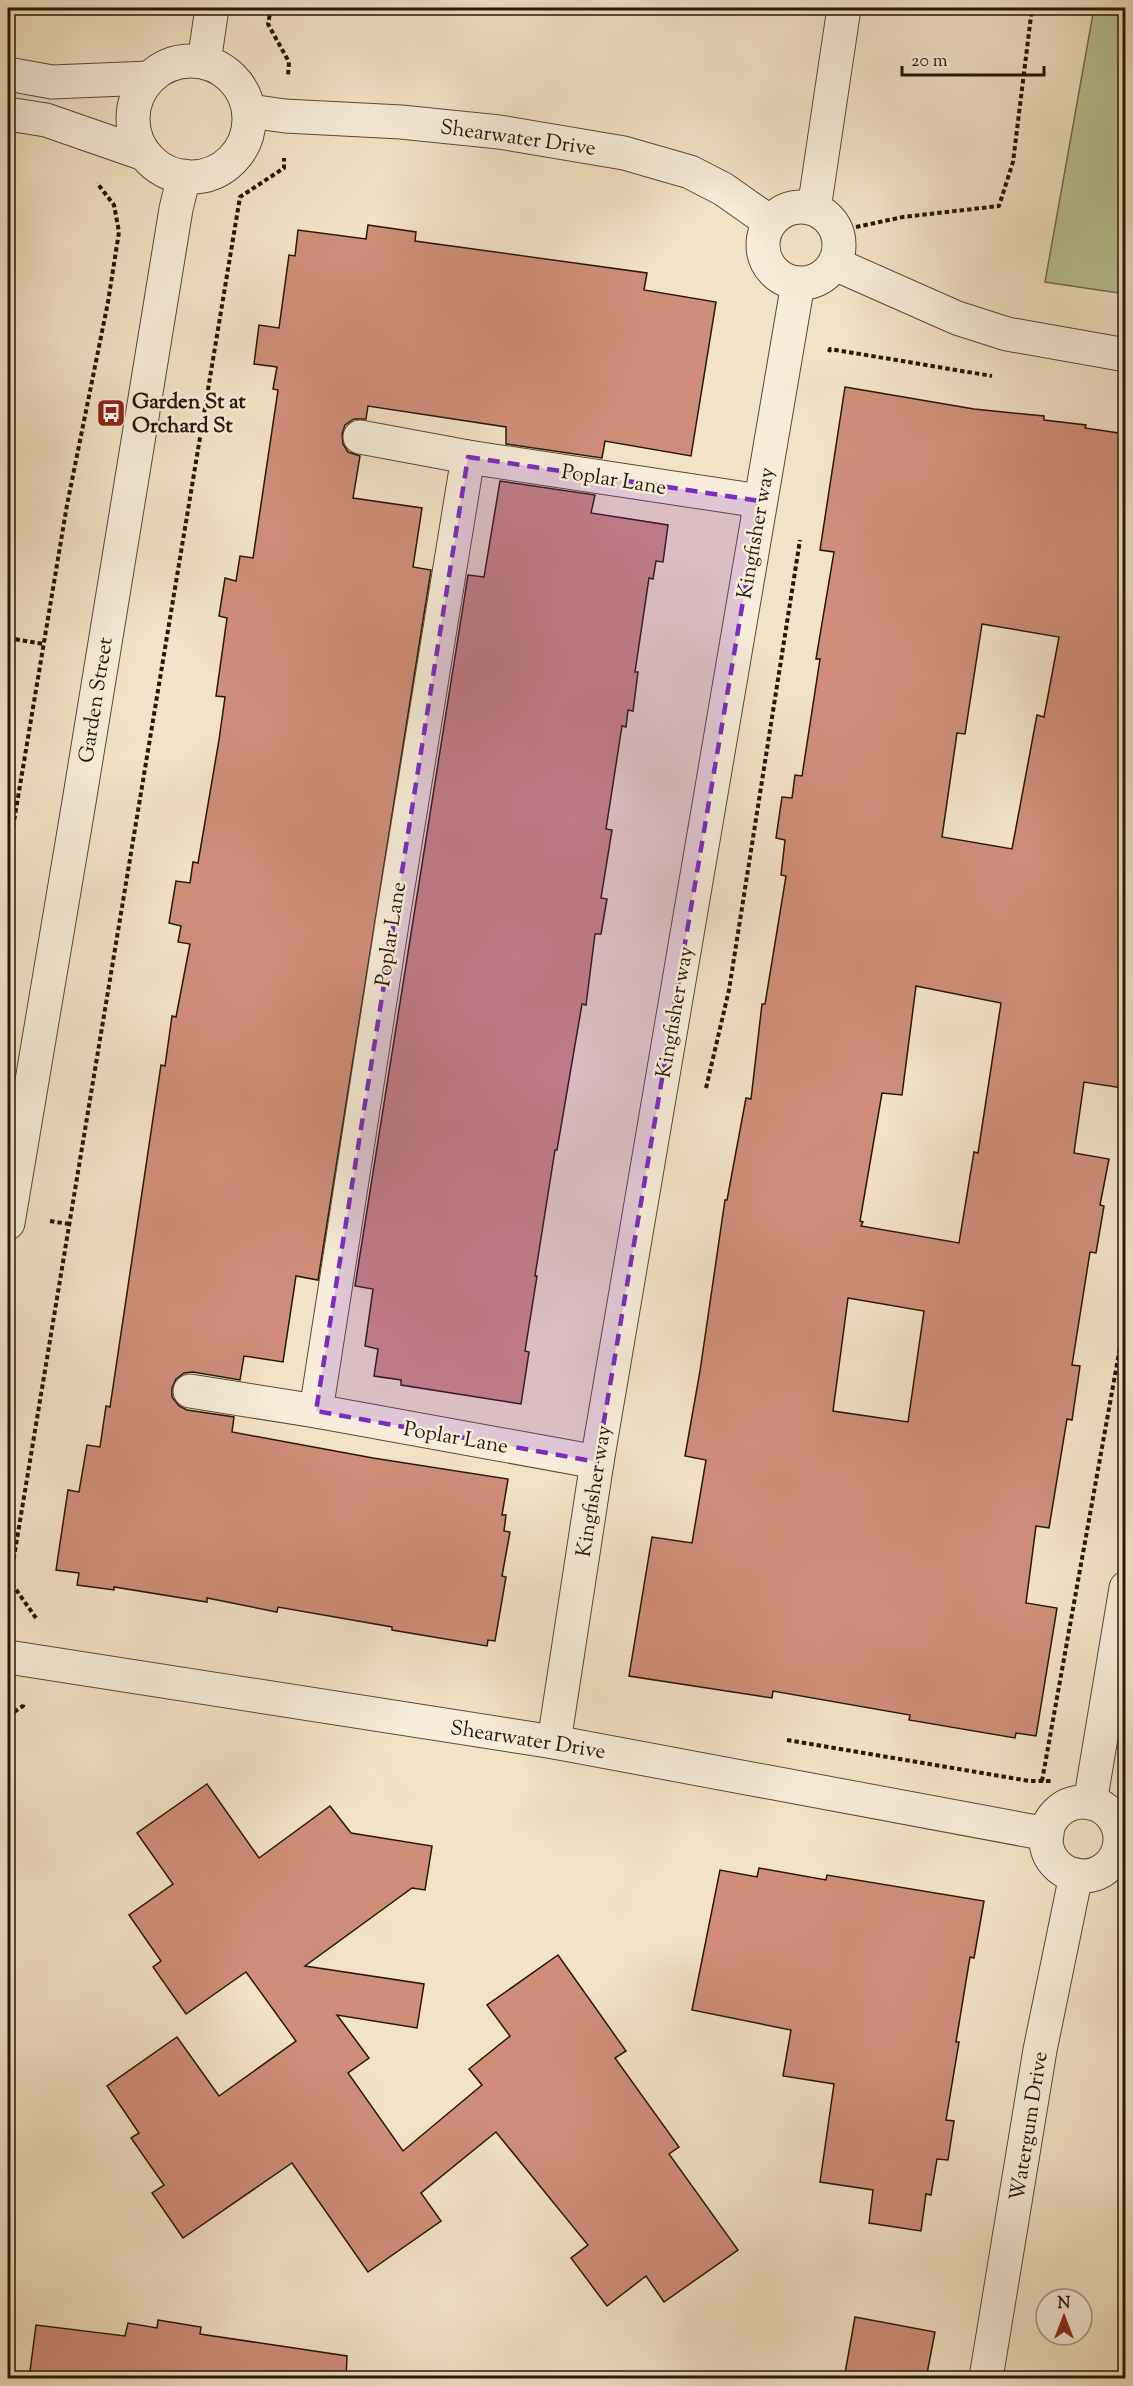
<svg xmlns="http://www.w3.org/2000/svg" width="1133" height="2386" font-family="'Sorts Mill Goudy',serif">
<style>
.green{fill:#bac496;stroke:#706e4e;stroke-width:1.5}
.building{fill:#d08e7a;stroke:#251706;stroke-width:1.5;fill-rule:evenodd}
.lines{fill:none;stroke-linecap:round;stroke-linejoin:round}
.minor-casing{stroke:#584a36;stroke-width:35}
.tertiary-casing{stroke:#584a36;stroke-width:35}
.path{stroke:#251706;stroke-width:4;stroke-dasharray:4.5 3;stroke-linecap:butt}
.minor{stroke:#f7edda;stroke-width:33}
.tertiary{stroke:#f7edda;stroke-width:33}
.marked{fill:#7b2cbf;fill-opacity:0.2;stroke:#7b2cbf;stroke-width:4.5;stroke-dasharray:12 8;stroke-linejoin:round}
.labels{text-anchor:middle;stroke-width:5;stroke-linejoin:round;paint-order:stroke}
.street-label{font-size:21px;fill:#251706;stroke:#f7edda}
.poi-label{font-size:21px;font-weight:bold;fill:#251706;stroke:#f7edda;text-anchor:start}
</style>
<rect width="100%" height="100%" fill="#f3e3c6"/>
<filter id="stains"><feTurbulence type="fractalNoise" baseFrequency=".00333" numOctaves="4"/><feColorMatrix values="0 0 0 0 .2 0 0 0 0 .09 0 0 0 0 .02 0 0 0 .5 -.17"/></filter>
<radialGradient id="worn" r=".72"><stop offset=".6" stop-color="#630" stop-opacity="0"/><stop offset="1" stop-color="#630" stop-opacity=".3"/></radialGradient>
<!-- green -->
<polygon class="green" points="1094,8 1125,8 1125,294 1045,282"/>
<!-- building -->
<g class="building">
<polygon points="368,225 416,232 415,241 647,273 644,290 716,302 691,456 605,441 602,458 506,444 506,427 368,406 366,419 354,419 345,425 342,434 343,444 348,452 360,456 353,498 422,508 413,567 431,570 318,1280 296,1276 283,1362 244,1356 240,1380 193,1372 184,1373 176,1379 172,1388 172,1397 179,1406 187,1410 234,1417 232,1432 373,1458 508,1479 502,1515 506,1515 504,1531 510,1532 502,1576 506,1577 495,1641 488,1640 487,1646 392,1630 392,1627 278,1607 277,1612 207,1598 207,1602 114,1587 114,1590 77,1585 79,1573 56,1570 68,1490 79,1492 87,1445 100,1447 106,1406 110,1407 161,1065 165,1066 172,1016 176,1017 190,944 178,942 181,926 169,923 176,881 190,883 193,862 198,863 219,740 225,697 216,696 227,618 219,616 225,578 236,581 240,556 253,558 278,390 273,389 277,367 254,364 259,325 279,328 289,255 295,256 298,230 366,239"/>
<path d="M845,387l129,22 70,7v4l42,5 -1,3 40,6v632l-3,22 -38,-6 -10,71 35,6 -9,46 4,1 -8,47 -6,-1 -18,113 8,1 -8,54 -5,-1 -18,109 -13,-2 -10,77 31,5 -21,128 -20,-3 -1,5 -106,-18 1,-5 -137,-24 -1,7 -143,-22 23,-139 40,6 14,-83 -21,-4 15,-85 25,-171h2l19,-102 5,1 11,-95h3l21,-128 -5,-1 4,-35 -9,-2 6,-41 10,1 3,-23 7,1 18,-117h-4l18,-107 -14,-2zM982,624l77,13 -15,80 -7,-2 -25,134 -70,-12 15,-104 8,1zM916,986l85,17 -23,150 -4,-1 -15,91 -98,-17 2,-4 -3,-1 22,-128 20,2zM848,1298l76,13 -16,111 -75,-11z"/>
<polygon points="500,481 595,495 591,513 668,525 663,562 656,561 653,579 649,578 635,672 638,672 633,711 628,710 626,727 622,726 606,829 612,830 601,898 607,899 601,934 595,934 586,1005 582,1004 557,1150 555,1150 535,1276 537,1276 525,1351 529,1352 521,1404 401,1385 401,1380 374,1376 378,1349 365,1346 373,1289 355,1286 468,575 484,577"/>
<polygon points="207,1784 259,1858 330,1806 351,1833 432,1846 425,1890 412,1888 305,1966 424,1984 417,2028 337,2015 369,2058 348,2073 403,2151 482,2085 469,2069 510,2036 487,2005 558,1955 626,2051 615,2058 679,2147 669,2154 738,2250 664,2302 646,2276 607,2306 571,2258 588,2245 496,2132 421,2193 441,2221 368,2272 292,2163 183,2238 152,2193 164,2185 131,2138 139,2133 107,2086 177,2037 219,2096 296,2041 246,1972 186,2014 153,1967 161,1961 129,1915 173,1884 137,1833"/>
<polygon points="759,1868 826,1880 827,1875 984,1901 974,1958 970,1957 956,2042 959,2042 946,2120 954,2121 948,2160 937,2159 931,2195 926,2194 921,2231 869,2223 873,2190 820,2182 834,2084 783,2076 791,2030 692,2010 720,1870 757,1877"/>
<polygon points="855,2317 935,2332 926,2379 844,2379"/>
<polygon points="158,2320 201,2327 200,2334 347,2356 346,2379 29,2379 36,2325 125,2336 128,2323 157,2328"/>
</g>
<g class="lines">
<!-- minor casing -->
<g class="minor-casing">
<g id="minor">
<polyline points="8,74 52,82 149,78"/>
<polyline points="249,111 285,116 401,122 499,132 624,153 690,172 723,189 770,222"/>
<polyline points="8,114 46,120 144,154"/>
<circle cx="801" cy="245" r="38"/>
<polyline points="814,209 844,8"/>
<polyline points="835,264 957,318 1007,334 1126,355"/>
<polyline points="360,437 468,457 760,501"/>
<polyline points="190,1391 316,1411 597,1462"/>
<polyline points="316,1411 393,917 468,457"/>
<polyline points="8,1657 554,1742 1047,1834"/>
<polyline points="554,1742 597,1462 798,283"/>
<circle cx="1083" cy="1839" r="37"/>
<polyline points="1090,1803 1126,1588"/>
<polyline points="986,2378 1040,2050 1076,1875"/>
</g>
</g>
<!-- tertiary casing -->
<g class="tertiary-casing">
<g id="tertiary">
<circle cx="191" cy="119" r="58"/>
<polyline points="204,62 212,8"/>
<polyline points="8,1223 78,808 176,209 184,176"/>
</g>
</g>
<!-- path -->
<g class="path">
<polyline points="271,8 268,24 289,62 288,76"/>
<polyline points="856,227 903,217 999,206 1013,162 1032,8"/>
<polyline points="829,352 830,349 992,376"/>
<polyline points="8,638 43,644"/>
<polyline points="8,857 67,505 108,302 119,232 114,205 97,183"/>
<polyline points="706,1088 729,990 800,540"/>
<polyline points="50,1221 69,1224"/>
<polyline points="36,1618 10,1581 240,197 284,168 284,158"/>
<polyline points="8,1716 23,1706 24,1702"/>
<polyline points="787,1740 1030,1781 1052,1781"/>
<polyline points="1042,1781 1126,1314"/>
</g>
<!-- minor -->
<use href="#minor" class="minor"/>
<!-- tertiary -->
<use href="#tertiary" class="tertiary"/>
</g>
<!-- marked area -->
<path class="marked" d="M468,457l292,44 -163,961 -281,-51z"/>
<!-- icons -->
<defs>
<g id="bus-square" transform="scale(1.5)"><rect x="-9" y="-9" width="18" height="18" rx="4" fill="#8f2418" stroke="#f7edda"/><path d="M-5-6H5V4H4V6H2V4H-2V6H-4V4H-5ZM-3.5-4V0h7V-4ZM-3.5 1.2v1.5H-2V1.2ZM2 1.2v1.5H3.5V1.2Z" fill="#fff"/></g>
</defs>
<g fill-rule="evenodd">
<use href="#bus-square" x="111" y="413"/>
</g>
<g class="labels">
<!-- street labels -->
<g class="street-label">
<text transform="translate(518 137) rotate(8)" y="7">Shearwater Drive</text>
<text transform="translate(614 479) rotate(9)" y="7">Poplar Lane</text>
<text transform="translate(755 533) rotate(-80)" y="7">Kingfisher way</text>
<text transform="translate(95 700) rotate(-81)" y="7">Garden Street</text>
<text transform="translate(390 934) rotate(-81)" y="7">Poplar Lane</text>
<text transform="translate(674 1012) rotate(-80)" y="7">Kingfisher way</text>
<text transform="translate(456 1437) rotate(10)" y="7">Poplar Lane</text>
<text transform="translate(593 1491) rotate(-81)" y="7">Kingfisher way</text>
<text transform="translate(528 1739) rotate(9)" y="7">Shearwater Drive</text>
<text transform="translate(1028 2126) rotate(-81)" y="7">Watergum Drive</text>
</g>
<!-- poi labels -->
<g class="poi-label">
<text x="132" y="408">Garden St at<tspan x="132" dy="24">Orchard St</tspan></text>
</g>
</g>
<!-- margin -->
<rect width="1133" height="2386" fill="none" stroke="#f3e3c6" stroke-width="30"/>
<rect x="9" y="9" width="1115" height="2368" fill="none" stroke="#251706" stroke-width="3"/>
<rect x="15" y="15" width="1103" height="2356" fill="none" stroke="#251706" stroke-width="1.5"/>
<!-- north arrow -->
<g transform="translate(1064 2317)"><circle r="28" fill="#f7edda" stroke="#a39785" stroke-width="1.5"/>
<path d="M0-4.5L10 22L0 15L-10 22Z" fill="#8f2418"/>
<text y="-9" font-size="16" font-weight="bold" text-anchor="middle" fill="#251706">N</text>
</g>
<!-- scale -->
<path d="M902 66v9h142v-9" fill="none" stroke="#251706" stroke-width="3"/>
<text x="911" y="66" font-size="18" fill="#251706" stroke="#f7edda" stroke-width="4.5" paint-order="stroke">20 m</text>
<rect width="100%" height="100%" filter="url(#stains)"/>
<rect width="100%" height="100%" fill="url(#worn)"/>
</svg>
